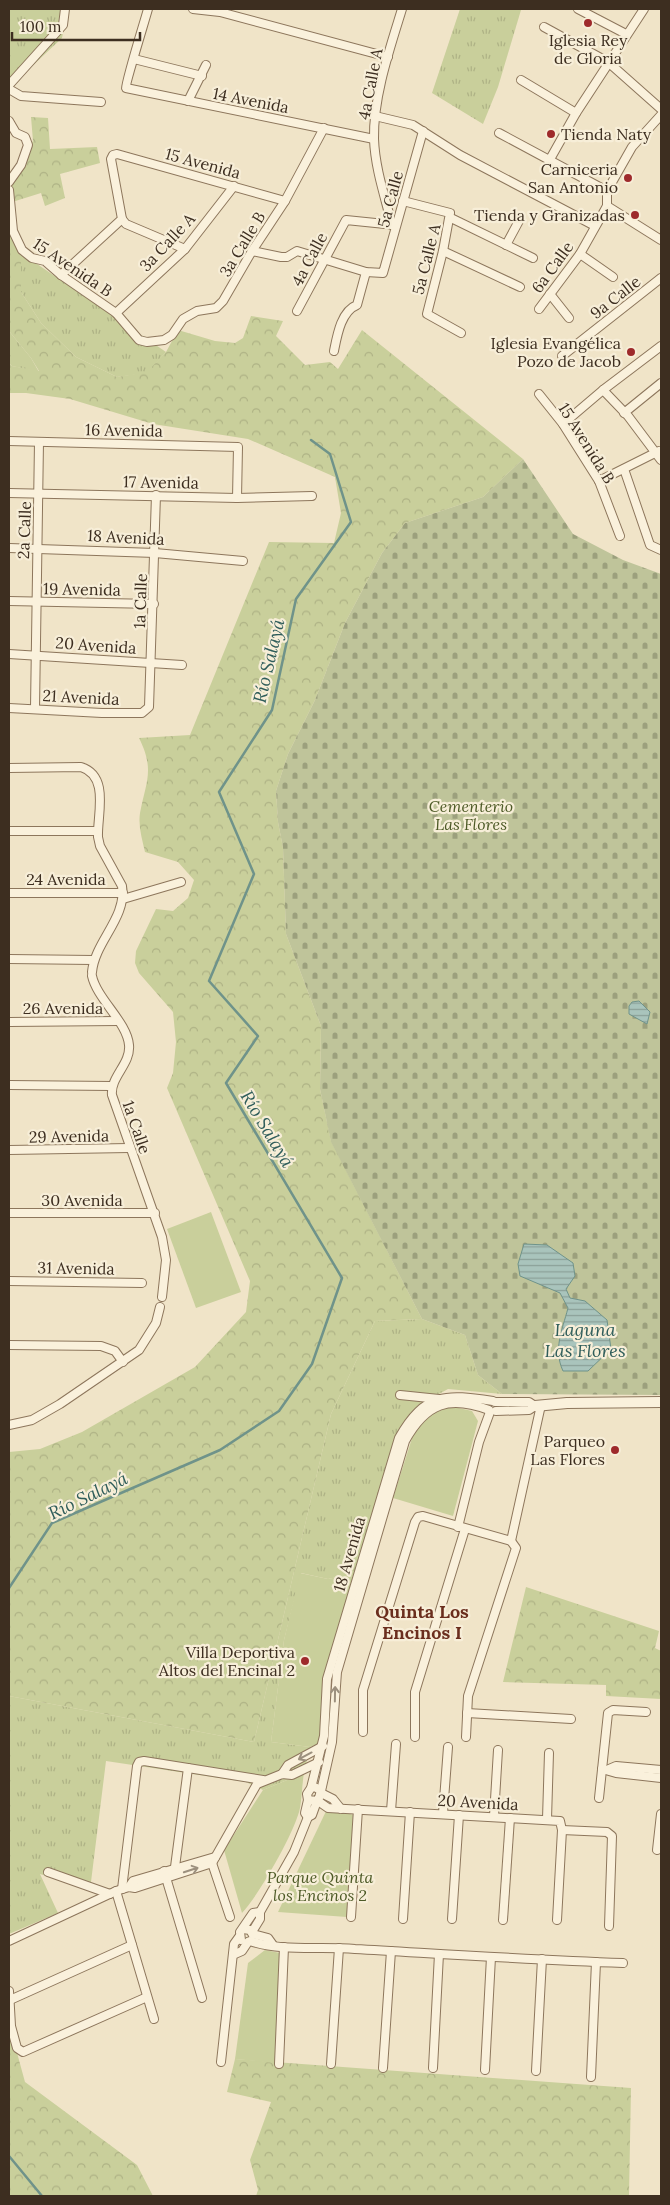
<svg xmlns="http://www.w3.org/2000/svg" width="670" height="2205" font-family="Lora,serif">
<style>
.grass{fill:url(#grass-tufts)}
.forest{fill:url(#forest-crowns)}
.cemetery{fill:url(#cemetery-stones)}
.park{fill:#c9cf9b}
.water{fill:url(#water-rules);stroke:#6f938a}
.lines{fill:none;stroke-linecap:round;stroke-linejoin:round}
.stream{stroke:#6f938a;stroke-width:2.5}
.minor-casing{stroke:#8d765c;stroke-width:10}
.tertiary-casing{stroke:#8d765c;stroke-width:12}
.minor{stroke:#faf1dc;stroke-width:8}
.tertiary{stroke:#faf1dc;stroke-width:10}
.oneway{stroke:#9c907e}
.poi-dot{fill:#9e2a2b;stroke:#f7eed8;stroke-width:2}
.labels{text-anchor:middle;stroke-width:4.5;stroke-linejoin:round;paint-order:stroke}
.poi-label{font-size:16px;fill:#3d2e20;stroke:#f7eed8;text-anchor:end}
.street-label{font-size:16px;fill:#3d2e20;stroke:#f7eed8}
.park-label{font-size:16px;font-style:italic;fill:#4d5a26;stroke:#f7eed8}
.water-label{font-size:18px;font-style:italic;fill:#2f5d5a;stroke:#f7eed8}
.neighbourhood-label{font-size:18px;font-weight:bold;fill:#6b2e1e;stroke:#f7eed8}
</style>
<defs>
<pattern id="grass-tufts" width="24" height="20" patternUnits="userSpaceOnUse" patternTransform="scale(1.25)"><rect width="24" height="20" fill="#c9cf9b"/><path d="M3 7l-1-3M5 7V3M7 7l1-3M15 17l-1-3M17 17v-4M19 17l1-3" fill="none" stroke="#aeb285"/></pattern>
<pattern id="forest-crowns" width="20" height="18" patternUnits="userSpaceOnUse" patternTransform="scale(1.25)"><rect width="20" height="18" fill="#c9cf9b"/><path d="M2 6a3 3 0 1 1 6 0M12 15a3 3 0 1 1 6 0" fill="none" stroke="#aeb285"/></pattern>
<pattern id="cemetery-stones" width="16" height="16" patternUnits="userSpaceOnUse" patternTransform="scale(1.25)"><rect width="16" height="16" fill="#bfc49a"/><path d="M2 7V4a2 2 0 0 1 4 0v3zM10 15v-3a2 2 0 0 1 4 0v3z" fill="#9ca07d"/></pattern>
<pattern id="water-rules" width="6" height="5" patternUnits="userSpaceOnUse" patternTransform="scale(1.25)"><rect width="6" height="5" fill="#a9c4bc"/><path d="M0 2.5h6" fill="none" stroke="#8ba098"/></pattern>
</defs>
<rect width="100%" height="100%" fill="#f0e4c8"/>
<!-- grass -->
<g class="grass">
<polygon points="9,9 60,9 65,23 62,38 10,87 9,90"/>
<polygon points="460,9 521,10 498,87 483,124 432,93"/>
<polygon points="21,253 166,352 147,373 117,377 76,357 41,323 21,292"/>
<polygon points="9,331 31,358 39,372 12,366 9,363"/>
<polygon points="422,1319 465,1335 478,1375 502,1394 448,1389 428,1400 409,1419 356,1577 342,1576 328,1579 301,1573 284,1640 271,1742 310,1747 304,1773 263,1790 246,1782 106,1761 90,1890 40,1874 58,1913 9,1934 9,1696 254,1742 331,1414 375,1321"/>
</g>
<!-- forest -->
<g class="forest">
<polygon points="31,117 48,118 50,149 97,147 100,163 60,174 65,198 45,206 41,193 9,203 9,175 33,141"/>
<path d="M9,233l12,20v39l20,31 35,34 41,20 30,-5 19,-20 12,-22 37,11 20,2 8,-5 8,-22 32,5 -7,15 29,29 25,-3 8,7 24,-39 161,129 -40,38 -78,26 -23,30 -37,70 -30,77 -27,54 -12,37 2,31 5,26 3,86 35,92 -1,63 11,52 91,178 -47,2 -44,93 -77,328 -245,-46v-244l31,-3 42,-17 113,-65 51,-55 4,-31 -83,-193 6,-15 3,-31 -3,-30 -34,-39 -4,-10 1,-12 20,-42 17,2 15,-13 6,-18 -16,-18 -33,-10c-3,-13 -7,-26 -5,-39 6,-32 15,-43 -1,-75l51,-3 79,-193 65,1 7,-30 -6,-36 -87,-38 -95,-15 -83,-25 -44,-6h-17v-30l3,3 27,5 -8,-13 -22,-27z"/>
<polygon points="526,1587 659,1631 655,1648 661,1651 661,1699 606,1696 606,1685 503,1682"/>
<polygon points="9,2006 10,2027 25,2082 137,2165 153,2196 9,2196"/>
<polygon points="235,2059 631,2088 629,2196 256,2196 258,2190 250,2160 271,2102 227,2092"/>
</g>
<!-- cemetery -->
<polygon class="cemetery" points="523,459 573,534 623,560 661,574 661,1395 502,1394 478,1375 465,1335 422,1319 331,1142 320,1089 321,1026 286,934 283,848 278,822 276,791 288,754 315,700 345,623 382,553 405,523 483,497"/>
<!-- park -->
<g class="park">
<polygon points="211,1212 241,1292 196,1308 167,1229"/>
<polygon points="450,1406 472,1411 478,1421 453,1516 393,1498 414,1432 432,1414"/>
<polygon points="300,1573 328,1579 342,1576 356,1577 324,1683 320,1743 310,1747 271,1742 284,1640"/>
<path d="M304,1773c-2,11 -2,24 -4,35 -5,24 -41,87 -58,105l-18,-63 39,-60z"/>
<polygon points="328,1807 353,1815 347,1917 278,1912"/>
<polygon points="265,1950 280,1953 283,1961 275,2063 235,2059 248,1963"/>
</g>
<!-- water -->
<g class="water">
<polygon points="639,1001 650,1012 647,1024 629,1014 629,1006 632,1002"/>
<path d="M524,1244l23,1 26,18 2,13 -9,13 4,9 15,3 22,19 4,29 -23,22h-25c-10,-22 -1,-40 5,-63l-8,-15 -40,-17 -2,-12z"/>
</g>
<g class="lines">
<!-- stream -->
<g class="stream">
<polyline points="9,1588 52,1523 220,1450 279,1411 312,1364 342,1278 226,1083 258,1036 209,981 254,874 219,792 272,710 296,599 351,522 330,454 311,440"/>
<polyline points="9,2156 42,2196"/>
</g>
<!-- minor casing -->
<g class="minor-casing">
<g id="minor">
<path d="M148,9c-3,11 -23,75 -22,79l248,51"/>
<polyline points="193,9 220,12 388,57"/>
<polyline points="578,9 626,34"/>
<polyline points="544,27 608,62 661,109"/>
<polyline points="134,59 202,76"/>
<polyline points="521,80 576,113"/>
<polyline points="9,85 63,25 65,9"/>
<polyline points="9,89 21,96 101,102"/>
<polyline points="188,101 206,65"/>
<polyline points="375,116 413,125 460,155 595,226"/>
<polyline points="9,121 16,133 25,137 28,145 21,165 9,182"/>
<polyline points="499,133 607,191"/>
<polyline points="549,161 576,113 644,9"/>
<polyline points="9,190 13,231 22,250 32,258 45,261 61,275 116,313 139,340 147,342 164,340 172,335 183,319 197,311 216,308 223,301 252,251 285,201 324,128"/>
<polyline points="403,201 450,213 443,251 427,314 461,333"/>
<polyline points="607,206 661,240"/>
<polyline points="451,218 533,258"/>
<polyline points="122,219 126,224 185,249"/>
<path d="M392,225c-7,-28 -17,-57 -18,-86 -1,-42 16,-91 28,-130"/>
<polyline points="506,245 520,219"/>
<polyline points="252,251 281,257 287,257 297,251 366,272 383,273 423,131"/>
<polyline points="443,251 520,287"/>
<polyline points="580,254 613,277"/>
<polyline points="61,275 122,219 111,159 113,155 117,154 285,201"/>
<polyline points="550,294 569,318"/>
<polyline points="539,309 580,254 607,206 607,191 632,147 661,115"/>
<polyline points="297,311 346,220 395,225"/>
<polyline points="116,313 185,249 234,186"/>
<path d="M334,351c3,-15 7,-40 23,-46l9,-33"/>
<polyline points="562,356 661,278"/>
<polyline points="603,390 628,416 661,460"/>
<polyline points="539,394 563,424 599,481 620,536"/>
<polyline points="624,413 661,383"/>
<polyline points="563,424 603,390 661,346"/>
<polyline points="9,441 238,447 237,498"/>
<polyline points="624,469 650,545 661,550"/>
<polyline points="599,481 659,451"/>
<polyline points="9,493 237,498 312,496"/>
<polyline points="9,548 155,553 243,561"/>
<polyline points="9,601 154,604"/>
<polyline points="9,654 182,665"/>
<polyline points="9,708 102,713 142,713 149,707 156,495"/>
<polyline points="35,708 39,442"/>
<path d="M9,768l72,-1c29,9 16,48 17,70l2,9 22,40c5,32 -27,55 -30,86"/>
<polyline points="9,831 98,831"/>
<polyline points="9,893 123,893"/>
<polyline points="123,899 181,882"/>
<polyline points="9,959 93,960"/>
<path d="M92,976c5,23 35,46 37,69 2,19 -19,32 -17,50l50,142 4,23 -4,37"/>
<polyline points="9,1022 118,1021"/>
<polyline points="9,1085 111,1086"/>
<polyline points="9,1150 129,1148"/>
<polyline points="9,1213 155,1213"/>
<polyline points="9,1281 142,1283"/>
<polyline points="9,1345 101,1346 115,1351 123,1362"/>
<polyline points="400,1395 439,1399"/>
<polyline points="495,1402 529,1402 535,1406 529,1410 496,1411"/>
<polyline points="9,1425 32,1420 60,1404 139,1350 156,1323 160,1307"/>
<polyline points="458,1527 479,1442 490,1412"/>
<polyline points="511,1541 541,1405"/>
<polyline points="467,1713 571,1719"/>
<polyline points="363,1732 363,1690 415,1522 418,1517 423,1516 511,1541 516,1548 468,1696 466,1737"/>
<polyline points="415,1737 415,1692 465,1529"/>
<polyline points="602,1769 616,1773 661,1778"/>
<polyline points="609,1769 616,1766 661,1770"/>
<polyline points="282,1774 288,1765 323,1746"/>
<path d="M311,1788l4,-1 6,4 -3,10 -10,-1 -1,-6 4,-6 13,-52 3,-57 72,-241c26,-46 47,-44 94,-37"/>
<path d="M321,1791l11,-49 5,-70 68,-231c21,-38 44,-46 84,-31"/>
<polyline points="321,1793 333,1799 341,1809"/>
<polyline points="599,1798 608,1713 613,1710 646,1712"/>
<polyline points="308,1800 305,1813 308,1817 312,1815 317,1801"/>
<polyline points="318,1801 328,1808 560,1821 562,1830 557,1920"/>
<polyline points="391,1811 396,1744"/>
<polyline points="443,1813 448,1747"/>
<polyline points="494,1816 498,1750"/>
<polyline points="547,1819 549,1753"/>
<polyline points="562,1830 607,1832 612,1836 609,1926"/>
<polyline points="657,1850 661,1814"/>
<polyline points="212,1863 230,1917"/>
<polyline points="175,1867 188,1768"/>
<polyline points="164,1871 202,1998"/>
<polyline points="48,1872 110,1894"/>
<polyline points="129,1887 133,1881 215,1857"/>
<polyline points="122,1889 137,1766 139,1762 144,1761 263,1780"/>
<polyline points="116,1891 154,2019"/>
<polyline points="351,1917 358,1809"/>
<polyline points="403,1919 410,1812"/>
<polyline points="452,1919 459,1815"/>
<polyline points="503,1920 510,1818"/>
<polyline points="243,1929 250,1930 253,1935"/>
<polyline points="252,1932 260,1919 260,1912 294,1852 308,1817"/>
<polyline points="253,1934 268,1938 273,1945"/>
<polyline points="241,1940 240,1932 253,1913 260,1912"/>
<polyline points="9,1941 116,1891 129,1887 135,1888 212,1863 257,1784 282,1774 292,1775 319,1762"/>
<path d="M250,1941c32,11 70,5 105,8 89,5 179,11 268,14"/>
<polyline points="235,1954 242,1951 248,1942"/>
<polyline points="9,1991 11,2026 17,2048 23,2052 147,1997"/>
<polyline points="10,2000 132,1945"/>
<polyline points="221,2062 234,1944 239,1937"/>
<polyline points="279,2064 284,1947"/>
<polyline points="331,2064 339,1948"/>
<polyline points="383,2068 391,1951"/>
<polyline points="433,2068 439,1954"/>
<polyline points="485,2070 491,1957"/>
<polyline points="536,2071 542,1959"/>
<polyline points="591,2077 596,1962"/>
</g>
</g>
<!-- tertiary casing -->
<g class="tertiary-casing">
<polyline id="tertiary" points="535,1406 567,1403 661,1402"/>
</g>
<!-- minor -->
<use href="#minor" class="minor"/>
<!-- tertiary -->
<use href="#tertiary" class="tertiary"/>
</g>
<!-- one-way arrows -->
<defs><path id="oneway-shaft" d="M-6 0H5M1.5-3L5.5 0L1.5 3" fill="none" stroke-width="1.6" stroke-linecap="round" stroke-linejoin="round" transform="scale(1.25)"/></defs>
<g class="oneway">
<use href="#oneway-shaft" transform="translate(335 1694) rotate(-89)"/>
<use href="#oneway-shaft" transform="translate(305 1756) rotate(152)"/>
<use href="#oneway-shaft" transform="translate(191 1870) rotate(-18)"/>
</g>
<!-- markers -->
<g class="poi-dot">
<circle cx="588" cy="23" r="5"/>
<circle cx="551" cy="134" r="5"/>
<circle cx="628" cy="178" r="5"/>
<circle cx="635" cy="215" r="5"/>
<circle cx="631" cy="352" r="5"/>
<circle cx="615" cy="1450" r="5"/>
<circle cx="305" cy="1661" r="5"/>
</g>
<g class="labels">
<!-- poi labels -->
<g class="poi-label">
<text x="588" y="46" text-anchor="middle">Iglesia Rey<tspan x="588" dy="18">de Gloria</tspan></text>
<text x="561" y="140" text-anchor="start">Tienda Naty</text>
<text x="618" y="175">Carniceria<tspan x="618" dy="18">San Antonio</tspan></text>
<text x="625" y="221">Tienda y Granizadas</text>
<text x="621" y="349">Iglesia Evangélica<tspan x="621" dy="18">Pozo de Jacob</tspan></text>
<text x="605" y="1447">Parqueo<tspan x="605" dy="18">Las Flores</tspan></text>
<text x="295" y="1658">Villa Deportiva<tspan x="295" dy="18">Altos del Encinal 2</tspan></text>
</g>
<!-- street labels -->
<g class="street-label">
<text transform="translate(370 84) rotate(-79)" y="6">4a Calle A</text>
<text transform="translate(251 100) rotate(11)" y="6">14 Avenida</text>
<text transform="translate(203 163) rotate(15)" y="6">15 Avenida</text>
<text transform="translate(390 199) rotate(-75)" y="6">5a Calle</text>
<text transform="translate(167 242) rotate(-47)" y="6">3a Calle A</text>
<text transform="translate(242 244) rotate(-59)" y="6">3a Calle B</text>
<text transform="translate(309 259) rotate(-62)" y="6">4a Calle</text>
<text transform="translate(426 259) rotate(-76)" y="6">5a Calle A</text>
<text transform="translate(73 267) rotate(34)" y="6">15 Avenida B</text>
<text transform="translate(552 267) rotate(-54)" y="6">6a Calle</text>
<text transform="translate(615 297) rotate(-38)" y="6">9a Calle</text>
<text transform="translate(124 430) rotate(1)" y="6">16 Avenida</text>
<text transform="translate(587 443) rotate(58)" y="6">15 Avenida B</text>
<text transform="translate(161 482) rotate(1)" y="6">17 Avenida</text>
<text transform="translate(24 530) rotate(-88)" y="6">2a Calle</text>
<text transform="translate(126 537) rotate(3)" y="6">18 Avenida</text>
<text transform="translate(82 589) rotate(1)" y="6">19 Avenida</text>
<text transform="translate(140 601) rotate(-88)" y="6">1a Calle</text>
<text transform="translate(96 645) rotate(4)" y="6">20 Avenida</text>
<text transform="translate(81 697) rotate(3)" y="6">21 Avenida</text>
<text x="66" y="885">24 Avenida</text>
<text x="63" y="1014">26 Avenida</text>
<text transform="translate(137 1127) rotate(71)" y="6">1a Calle</text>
<text transform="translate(69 1136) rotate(-1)" y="6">29 Avenida</text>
<text x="82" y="1206">30 Avenida</text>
<text transform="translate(76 1268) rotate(1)" y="6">31 Avenida</text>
<text transform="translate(349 1554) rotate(-74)" y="6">18 Avenida</text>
<text transform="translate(478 1802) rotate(3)" y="6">20 Avenida</text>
</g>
<!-- park labels -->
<g class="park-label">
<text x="471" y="812">Cementerio<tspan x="471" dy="18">Las Flores</tspan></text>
<text x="320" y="1883">Parque Quinta<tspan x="320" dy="18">los Encinos 2</tspan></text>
</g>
<!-- water labels -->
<g class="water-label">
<text transform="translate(269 661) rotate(-77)" y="6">Río Salayá</text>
<text transform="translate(267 1129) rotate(59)" y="6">Río Salayá</text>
<text x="585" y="1336">Laguna<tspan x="585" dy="21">Las Flores</tspan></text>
<text transform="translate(88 1496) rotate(-26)" y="6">Río Salayá</text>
</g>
<!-- neighbourhood labels -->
<g class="neighbourhood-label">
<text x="422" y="1618">Quinta Los<tspan x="422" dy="21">Encinos I</tspan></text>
</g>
</g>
<!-- border -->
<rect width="670" height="2205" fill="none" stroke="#3d2e20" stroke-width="20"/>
<!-- scale -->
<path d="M12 32v8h128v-8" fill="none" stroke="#3d2e20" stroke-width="2.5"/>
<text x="20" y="32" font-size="15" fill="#3d2e20" stroke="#f7eed8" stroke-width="4" paint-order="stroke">100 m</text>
</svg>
